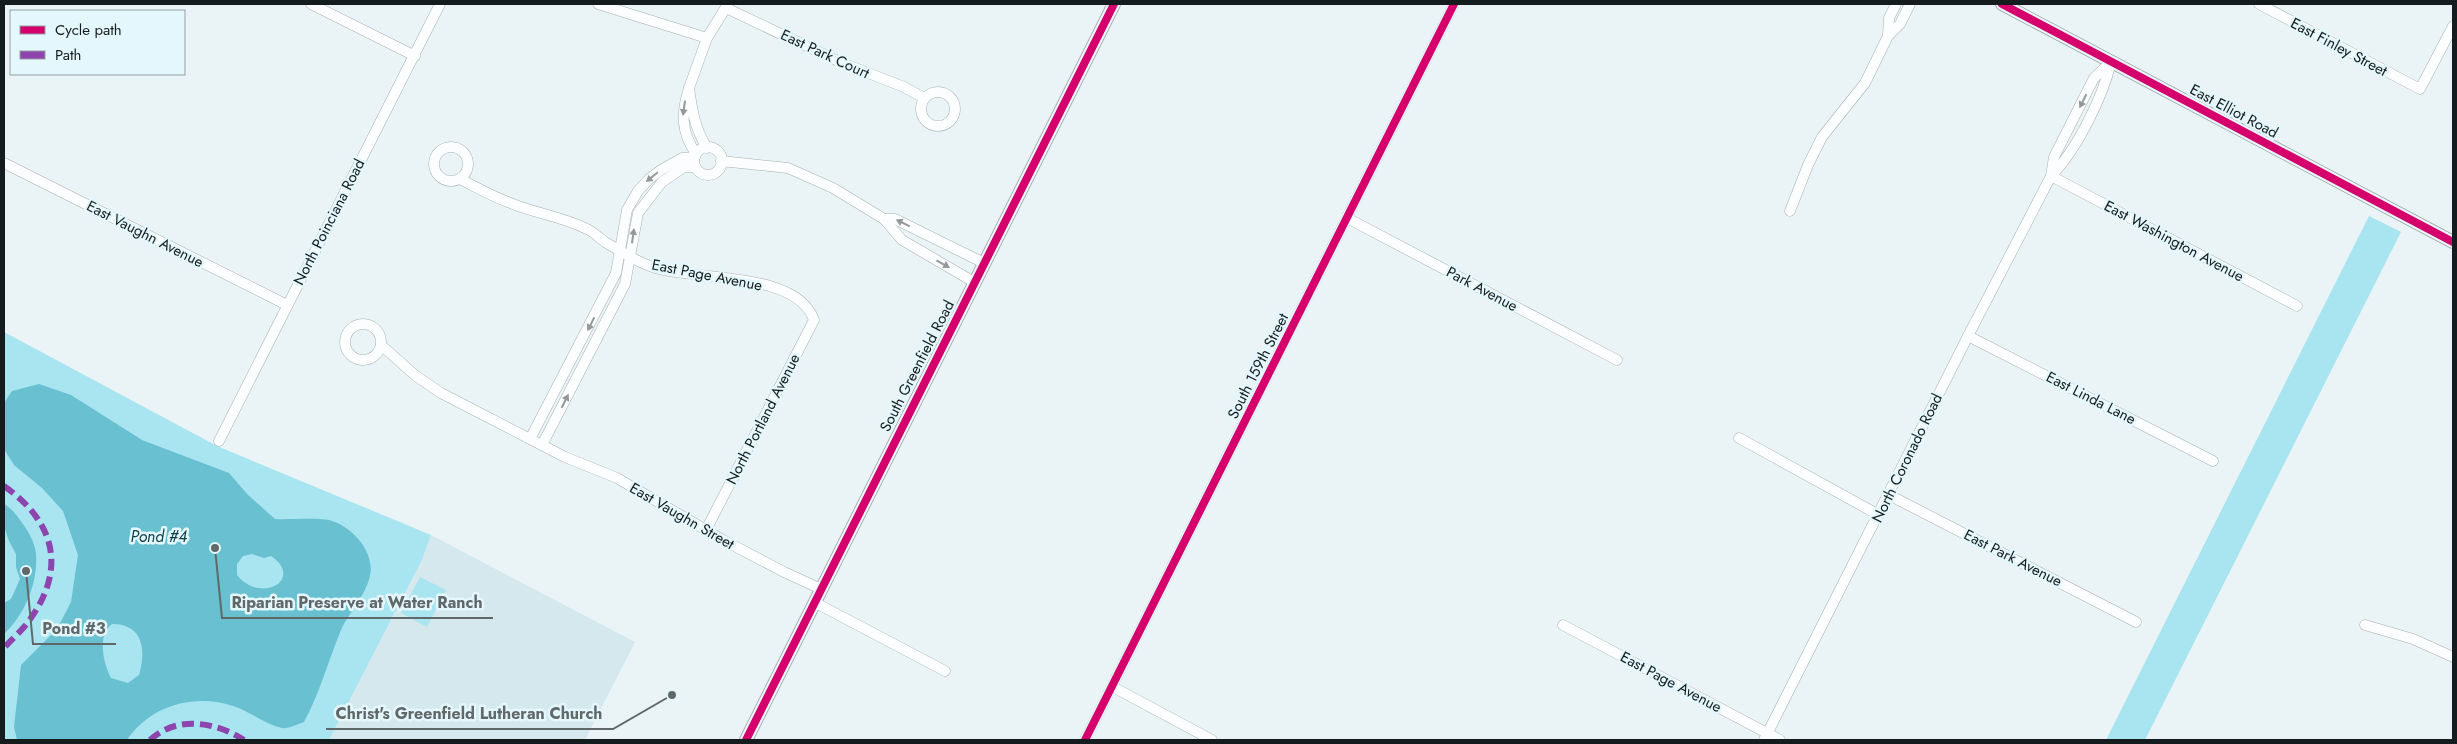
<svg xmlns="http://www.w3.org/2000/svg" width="2457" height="744" font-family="Jost,sans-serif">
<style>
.built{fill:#d5e8ed}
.green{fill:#a9e4f1}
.water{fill:#69c0d1;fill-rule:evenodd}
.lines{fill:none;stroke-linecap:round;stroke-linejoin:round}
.minor-casing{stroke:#a7afb1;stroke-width:11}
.major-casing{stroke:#a7afb1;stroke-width:14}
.minor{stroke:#fcfdfe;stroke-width:10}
.major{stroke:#fcfdfe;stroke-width:12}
.quiet{stroke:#8e44ad;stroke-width:6;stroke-dasharray:12 6;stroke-linecap:butt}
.cycleway-casing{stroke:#e4f7fc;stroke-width:11}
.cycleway{stroke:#d6006c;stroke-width:8}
.oneway{fill:#949899}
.labels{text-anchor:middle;stroke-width:5;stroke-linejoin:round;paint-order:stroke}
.street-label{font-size:15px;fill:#151c1e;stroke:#e4f7fc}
.water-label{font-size:16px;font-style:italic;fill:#0a3f49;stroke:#e4f7fc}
.leader{fill:none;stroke:#60686a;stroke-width:2}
.callout-dot{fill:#60686a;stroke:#e4f7fc;stroke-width:2}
.callout-label{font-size:16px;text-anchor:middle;font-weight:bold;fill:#60686a;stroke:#e4f7fc;stroke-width:5;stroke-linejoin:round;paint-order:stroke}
</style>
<rect width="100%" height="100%" fill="#eaf4f6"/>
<!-- built -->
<polygon class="built" points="431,535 635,642 585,740 329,740 422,560"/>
<!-- green -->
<g class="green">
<polygon points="2369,216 2401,232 2145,740 2106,740"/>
<polygon points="4,332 217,446 431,535 422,560 329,740 4,740"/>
<polygon points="420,577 446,590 427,627 401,613"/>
</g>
<!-- water -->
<g class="water">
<path d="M39,384l32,11 71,45 87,33 19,22 27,24c14,1 46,-2 57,2 22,7 43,32 38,55 -5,21 -21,36 -29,54 -13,31 -21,63 -37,92 -6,2 -16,7 -22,6 -17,-4 -33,-17 -49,-22 -40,-13 -83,0 -106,34h-110l-3,-13 7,-62 36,-36 14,-27 7,-47 -15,-44 -21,-23 -28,-23 -10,-16v-46l8,-12zM252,554l12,4 7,-2c34,23 -10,49 -34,19v-11l6,-8zM112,624c32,0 34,27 27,51l-11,8 -17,-5c-8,-15 -14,-43 1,-54z"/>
<path d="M4,504c7,4 11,9 16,16 7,9 15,22 16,34 2,29 -11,60 -32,80v-31l7,-4 9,-20 -4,-12v-13l-7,-13 -5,-15z"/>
</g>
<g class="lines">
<!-- minor casing -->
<g class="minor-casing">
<g id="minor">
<polyline points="311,4 415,56"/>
<polyline points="598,4 707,38"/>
<polyline points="2259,4 2420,89 2453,26"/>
<polyline points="726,8 840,62 904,87 924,98"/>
<polyline points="1888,36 1889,18 1896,4"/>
<polyline points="689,88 707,38 728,4"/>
<circle cx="938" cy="109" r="17"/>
<circle cx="451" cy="164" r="17"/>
<circle cx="708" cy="161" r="14"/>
<path d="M696,154c-15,-22 -15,-41 -7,-66 3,22 6,41 18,60"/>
<polyline points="721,161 788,168 833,188 884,219 902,240 974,282"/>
<polyline points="4,163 287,305"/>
<polyline points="2051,176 2297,306"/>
<polyline points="2051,176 2054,157 2094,78 2111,62"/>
<path d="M460,179c16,8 31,17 48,23 25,11 53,14 79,27 7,3 12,9 18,13 17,10 35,22 54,27 42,11 138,3 155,51l-108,210"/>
<polyline points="1790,211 1808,165 1822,137 1865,83 1888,36 1900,24 1910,4"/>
<polyline points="1347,218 1617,360"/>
<polyline points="884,219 895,219 984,263"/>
<circle cx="363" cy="342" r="18"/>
<polyline points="1968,336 2213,461"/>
<polyline points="381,345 416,376 441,393 565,457 617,478 723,540 784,572 821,589"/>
<polyline points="1739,438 1879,515"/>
<polyline points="530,439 616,273 627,210 638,191 649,179 661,170 682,158 695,157"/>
<polyline points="219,441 440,4"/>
<polyline points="542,445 625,284 638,213 662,182 684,167 695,167"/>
<polyline points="1889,495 2136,622"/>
<polyline points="814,602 945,671"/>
<polyline points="1563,625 1780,740"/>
<polyline points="2365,625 2413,639 2453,657"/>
<polyline points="1113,687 1212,740"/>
<polyline points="1085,740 1454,4"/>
<path d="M1764,740l204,-404 83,-160c25,-25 52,-79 60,-114"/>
</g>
</g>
<!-- major casing -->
<g class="major-casing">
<g id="major">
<polyline points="2002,4 2453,242"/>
<polyline points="746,740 1114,4"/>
</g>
</g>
<!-- minor -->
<use href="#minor" class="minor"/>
<!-- major -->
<use href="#major" class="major"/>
<!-- quiet -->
<g class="quiet">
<path d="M4,486c54,38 63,87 21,140 -7,8 -15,15 -21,22"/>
<path d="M150,740c27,-25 66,-18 94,0"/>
</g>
<!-- cycleway casing -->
<g class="cycleway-casing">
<g id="cycleway">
<polyline points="2002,4 2453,242"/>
<polyline points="746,740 1114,4"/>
<polyline points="1085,740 1454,4"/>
</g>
</g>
<!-- cycleway -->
<use href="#cycleway" class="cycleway"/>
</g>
<!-- one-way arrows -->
<defs><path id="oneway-solid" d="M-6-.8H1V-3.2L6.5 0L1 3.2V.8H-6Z" transform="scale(1.25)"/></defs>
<g class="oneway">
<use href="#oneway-solid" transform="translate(2083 101) rotate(117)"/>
<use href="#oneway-solid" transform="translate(684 108) rotate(98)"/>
<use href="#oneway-solid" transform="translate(652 177) rotate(141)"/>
<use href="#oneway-solid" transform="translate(903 223) rotate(-154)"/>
<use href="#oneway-solid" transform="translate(633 236) rotate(-82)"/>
<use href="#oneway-solid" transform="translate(943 264) rotate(29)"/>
<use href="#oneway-solid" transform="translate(591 324) rotate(117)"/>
<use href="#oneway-solid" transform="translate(565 401) rotate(-63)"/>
</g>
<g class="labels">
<!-- street labels -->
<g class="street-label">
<text transform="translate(2339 47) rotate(28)" y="5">East Finley Street</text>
<text transform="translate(825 54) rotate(25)" y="5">East Park Court</text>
<text transform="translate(2234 111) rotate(28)" y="5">East Elliot Road</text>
<text transform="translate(329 222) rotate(-63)" y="5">North Poinciana Road</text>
<text transform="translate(145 234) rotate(27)" y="5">East Vaughn Avenue</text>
<text transform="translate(2174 241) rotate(28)" y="5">East Washington Avenue</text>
<text transform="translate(707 275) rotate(11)" y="5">East Page Avenue</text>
<text transform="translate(1482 289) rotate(28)" y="5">Park Avenue</text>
<text transform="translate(917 366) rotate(-63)" y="5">South Greenfield Road</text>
<text transform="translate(1258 366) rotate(-63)" y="5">South 159th Street</text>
<text transform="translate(2091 398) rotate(27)" y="5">East Linda Lane</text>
<text transform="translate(763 419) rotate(-63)" y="5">North Portland Avenue</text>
<text transform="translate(1907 458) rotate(-64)" y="5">North Coronado Road</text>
<text transform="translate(682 516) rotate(30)" y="5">East Vaughn Street</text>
<text transform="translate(2013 558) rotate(27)" y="5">East Park Avenue</text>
<text transform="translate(1671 682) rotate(28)" y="5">East Page Avenue</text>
</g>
<!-- water labels -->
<g class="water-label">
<text x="159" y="542">Pond #4</text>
</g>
</g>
<!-- callouts -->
<path class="leader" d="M215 548L222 618H493M26 571L33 644H116M672 695L613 729H326"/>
<g class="callout-dot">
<circle cx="215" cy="548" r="5"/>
<circle cx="26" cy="571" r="5"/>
<circle cx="672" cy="695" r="5"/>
</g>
<g class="callout-label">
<text x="357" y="608">Riparian Preserve at Water Ranch</text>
<text x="74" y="634">Pond #3</text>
<text x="469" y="719">Christ's Greenfield Lutheran Church</text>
</g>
<!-- border -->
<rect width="2457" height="744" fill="none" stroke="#151c1e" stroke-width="10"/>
<!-- legend -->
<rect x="10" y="10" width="175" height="65" fill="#e4f7fc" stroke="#919fa3"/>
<rect x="20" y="26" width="25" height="8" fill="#d6006c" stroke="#919fa3"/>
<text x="55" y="35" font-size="15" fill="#151c1e">Cycle path</text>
<rect x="20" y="51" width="25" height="8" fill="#8e44ad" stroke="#919fa3"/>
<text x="55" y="60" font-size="15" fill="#151c1e">Path</text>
</svg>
